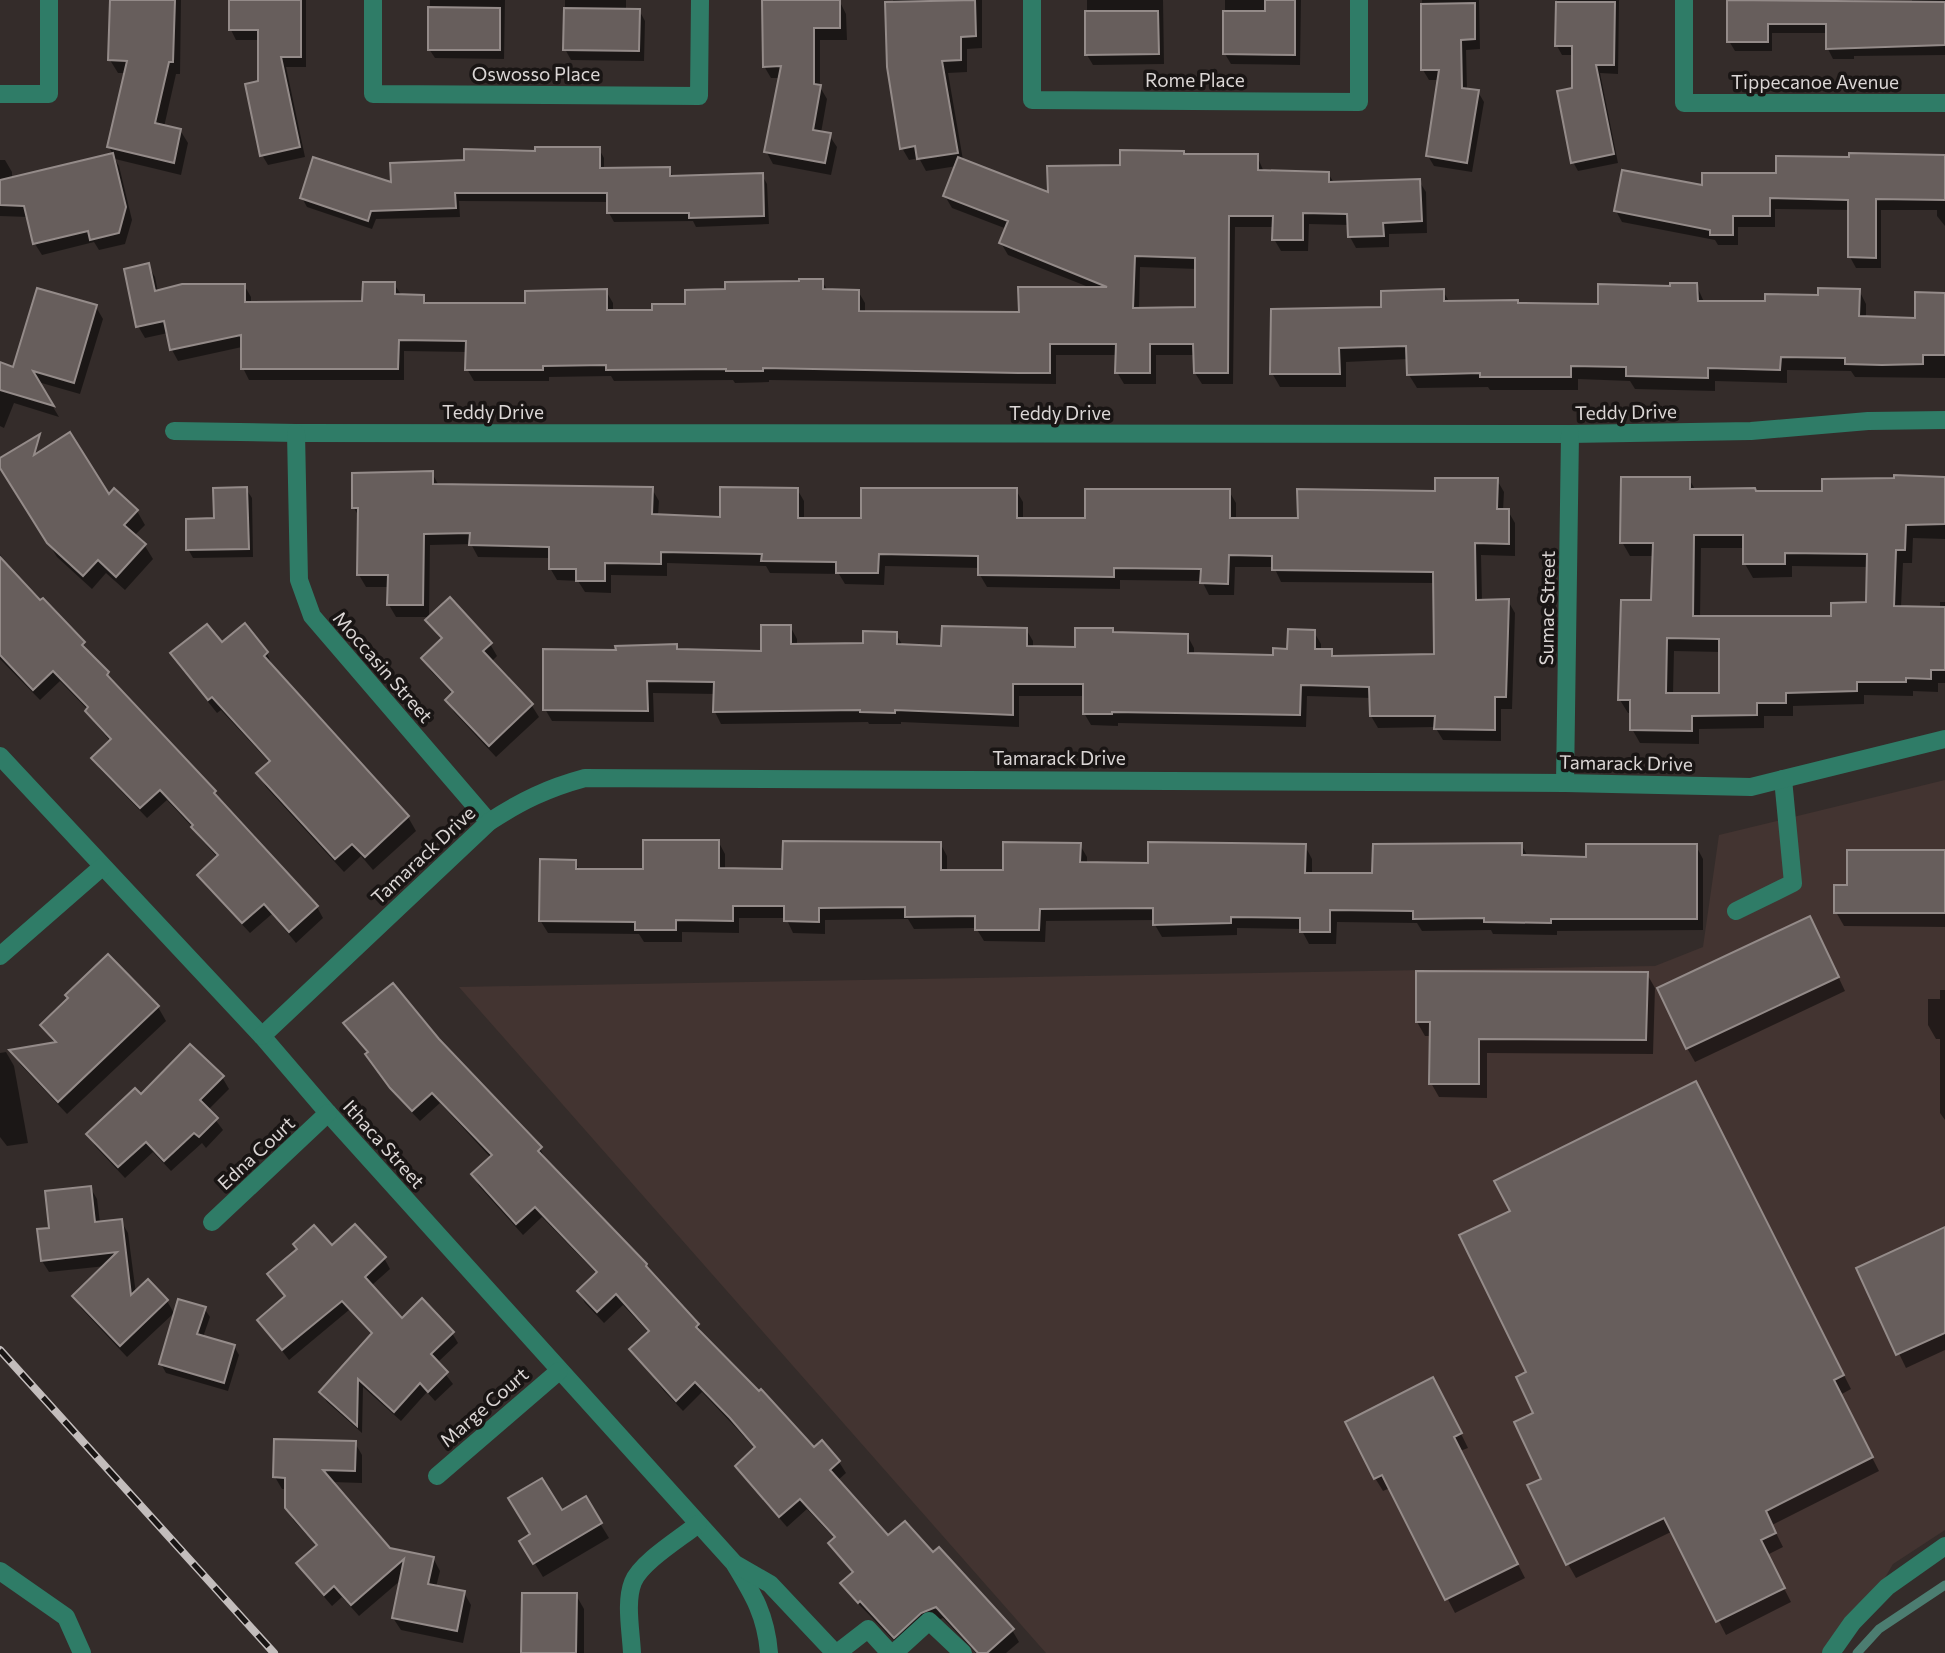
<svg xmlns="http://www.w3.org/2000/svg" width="1945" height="1653" font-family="Commissioner,sans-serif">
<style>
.built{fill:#433431}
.shadow{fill:#0007;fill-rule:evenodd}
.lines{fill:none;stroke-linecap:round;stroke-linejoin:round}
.stream{stroke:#4c7d71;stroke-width:9}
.building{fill:#675e5c;stroke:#948b89;stroke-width:2;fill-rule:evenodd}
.minor{stroke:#2f7c67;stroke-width:18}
.rail-casing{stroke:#c3bdbc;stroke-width:8}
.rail{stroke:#191514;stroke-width:5;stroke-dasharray:16;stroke-linecap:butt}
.labels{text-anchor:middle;stroke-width:7;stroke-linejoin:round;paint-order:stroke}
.street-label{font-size:19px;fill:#dbd6d5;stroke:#191514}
</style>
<rect width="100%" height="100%" fill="#342c2a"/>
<!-- built -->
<polygon class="built" points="1945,780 1945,1530 1893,1564 1841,1653 1046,1653 459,987 1655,966 1703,947 1719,835"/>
<!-- shadow -->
<g class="shadow">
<polygon points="111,0 181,0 180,74 176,74 164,127 180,130 188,143 181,175 115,159 119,166 132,220 125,244 99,250 94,242 42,255 35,244 28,217 0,216 0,160 5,160 12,172 12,179 113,155 109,147 126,73 118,73 110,60"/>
<polygon points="230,0 306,0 306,67 286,67 305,157 268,165 262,155 260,40 236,40 231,30"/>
<polygon points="430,0 505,0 504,59 435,58 429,49"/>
<polygon points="565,0 626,0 626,10 639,10 645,21 644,61 571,60 565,49"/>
<polygon points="764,0 839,0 846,14 847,40 820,40 820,87 827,99 821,133 829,135 837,147 831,175 773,164 766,151 780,78 771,78 764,66"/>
<path d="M893,0h89v48l-15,1v23l-19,1 15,87 86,35 73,-28 62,-11h73l7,16 64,1 6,10 85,-2 7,11 1,41 -38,1v13l-33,1 -6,-11 -1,-12 -40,-1 -1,27h-27l-7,-12v-12h-39l-2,157h-31l-7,-11v-18h-39v29h-32l-7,-12v-17h-61v29l-287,-4v2l-34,1 -2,-3 -119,1 -3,-5 -62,1v4h-75l-7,-12v-17l-63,-1v29h-155l-6,-12 -1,-21 -64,14 -6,-11 -4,-17 -23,5 -7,-12 10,-61 7,12 3,15 86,-7 7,12v7l113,-1 30,-19 8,12 21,1 4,7 100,1 79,-14 7,12v9h41l33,-7 40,-14 95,-10 6,10h30l7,12v10l155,1 71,-26 -83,-33 -7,-12 6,-14 -55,-21 -7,-12 12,-30 -31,5 -7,-13 -10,2 -7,-12zM1140,267l57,2v40h-58z"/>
<polygon points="1087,0 1163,0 1164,64 1093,65 1087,55"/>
<polygon points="1225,0 1301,0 1300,65 1231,64 1225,54"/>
<polygon points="1422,0 1479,0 1480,49 1466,50 1467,90 1478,92 1484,102 1472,172 1434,166 1428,156 1440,80 1429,80 1423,70"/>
<polygon points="1557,0 1619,0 1618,74 1600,73 1618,163 1578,171 1573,162 1574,55 1562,55 1557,46"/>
<polygon points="1728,0 1854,0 1854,3 1912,3 1912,0 1945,0 1945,55 1854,56 1854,59 1833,59 1828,49 1828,33 1772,33 1772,51 1735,51 1729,41"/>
<polygon points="599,149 604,158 604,170 669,169 674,178 762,175 767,184 769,224 696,227 693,221 614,222 609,213 609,202 459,201 460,217 376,219 372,229 307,207 302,198 393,184 466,162 537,153"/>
<polygon points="1945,157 1945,226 1937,216 1937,210 1881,210 1881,268 1856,268 1850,257 1850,210 1775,209 1775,227 1738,227 1738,245 1718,245 1715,240 1622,222 1616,211 1704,187 1777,174"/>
<polygon points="1696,284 1704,302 1766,302 1859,290 1866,304 1866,318 1917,320 1945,294 1945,378 1855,377 1851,371 1787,370 1787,383 1715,381 1715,391 1635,389 1630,381 1578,379 1578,390 1490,390 1488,387 1417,388 1409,375 1408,359 1346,362 1346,387 1280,387 1272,373 1383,309 1443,291 1450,303 1599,305 1672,287"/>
<polygon points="96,307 103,319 80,394 38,382 59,417 14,403 4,428 0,426 0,364 14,369"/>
<polygon points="432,473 439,486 652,489 659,501 658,516 721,519 797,489 804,501 804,519 863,519 1016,490 1023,502 1023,520 1086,520 1229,491 1236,503 1236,519 1300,519 1497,480 1504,492 1503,511 1508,511 1515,523 1515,556 1481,555 1482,601 1508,601 1515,613 1512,709 1501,709 1501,741 1443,740 1435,727 1378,728 1371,716 1371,698 1307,696 1306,727 1118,723 1118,726 1091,725 1084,713 1085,696 1019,696 1019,727 901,722 901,724 869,724 868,722 721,724 715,712 715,694 653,693 654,722 552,721 545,709 617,651 676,646 679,651 763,653 790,626 797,639 797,646 865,645 896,634 903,646 943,648 1026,629 1033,641 1033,648 1077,649 1112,630 1115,633 1187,635 1194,648 1194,654 1275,656 1289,650 1314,632 1321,644 1321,651 1331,651 1335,658 1436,656 1435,583 1281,582 1274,567 1235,567 1234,595 1209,595 1202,581 1120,580 1120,589 987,587 980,575 980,568 885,566 884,585 845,584 839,574 770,573 766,566 667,563 667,576 611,575 611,593 585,592 578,581 557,580 550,568 550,558 478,557 471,544 430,545 429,617 396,617 389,605 389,587 366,587 359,575 359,517 354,508"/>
<path d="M1689,479l7,12 127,2 122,-14v60l-32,-1 -1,25h-9l-2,44 39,1v-6h5v81h-7v9l-25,-1v5l-49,-1v9l-71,2v10h-29v12l-65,1v15l-59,-1 -8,-14v-16h-4l-8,-13 33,-98 1,-46h-24l-8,-14zM1701,548h43l1,16 8,14 39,-1v-11l77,1 -1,37 -35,13 -133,1zM1674,651l47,1v43l-48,-1z"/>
<polygon points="14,488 108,497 137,511 145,525 134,536 145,546 153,559 125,590 106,573 92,589 57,557"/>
<polygon points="246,489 252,498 253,557 193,558 188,549"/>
<polygon points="0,554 7,567 83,644 115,686 215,792 221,803 317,907 323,918 296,943 272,914 250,933 206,886 199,875 218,858 200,838 193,828 167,800 147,818 100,769 93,758 111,742 94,722 88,710 60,681 40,700 0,659"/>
<polygon points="428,620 490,644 497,656 491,662 532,706 539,717 496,757 454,712 447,700 453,694 430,670 423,658 442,640"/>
<polygon points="245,626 267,653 273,668 408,817 416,831 373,870 361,856 344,872 266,787 258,774 270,763 221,710 217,713 180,667 172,653 221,644"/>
<polygon points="718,841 725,854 725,870 784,871 940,843 947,856 947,872 1005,872 1080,845 1087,857 1087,864 1150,864 1305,846 1312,859 1312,875 1374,875 1521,844 1528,857 1588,859 1696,846 1703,859 1703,930 1557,931 1557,935 1493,934 1491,930 1422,931 1417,923 1337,922 1336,944 1309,944 1301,929 1237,928 1237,935 1162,937 1155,925 1155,920 1046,921 1045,942 984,941 976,928 914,929 908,919 825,920 825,934 793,933 786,918 739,918 739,933 682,932 682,942 644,942 639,934 548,933 540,920 575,862 580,871 645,871"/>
<polygon points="1945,852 1945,927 1844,926 1836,912 1849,886"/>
<polygon points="1817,932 1845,991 1695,1062 1687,1048"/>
<polygon points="1647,974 1655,988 1653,1054 1487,1053 1487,1098 1439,1097 1431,1083 1431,1036 1425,1036 1417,1022"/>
<polygon points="1940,990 1945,990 1945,1120 1940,1113 1940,1039 1936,1039 1928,1025 1928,999 1940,999"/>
<polygon points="158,1007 166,1021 67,1114 20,1064 12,1051 55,1044 42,1025"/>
<polygon points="346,1023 437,1040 540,1148 546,1161 646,1265 651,1274 698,1325 704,1337 814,1450 822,1443 839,1462 846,1473 837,1481 888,1538 933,1555 1012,1630 1019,1642 1006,1653 976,1653 943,1618 928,1624 901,1648 849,1594 843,1583 853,1574 830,1543 835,1539 807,1509 787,1527 744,1477 737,1466 755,1449 738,1430 702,1392 683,1411 664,1391 631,1349 649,1333 623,1305 604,1323 585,1303 579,1292 597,1274 542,1217 523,1235 479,1186 473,1175 491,1158 440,1103 420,1121 399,1099 374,1066 368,1054"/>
<polygon points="6,1052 14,1066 28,1143 7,1146 0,1137 0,1053"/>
<polygon points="222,1077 229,1089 208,1110 223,1130 206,1148 202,1143 171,1171 153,1152 125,1178 95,1146 88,1134 141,1097"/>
<polygon points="1703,1097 1851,1389 1840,1395 1879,1471 1772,1525 1783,1547 1767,1555 1791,1602 1726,1635 1673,1531 1576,1578 1568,1564 1530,1486 1543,1479 1529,1373 1512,1212"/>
<polygon points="90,1187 97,1199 100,1223 121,1221 128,1233 136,1294 167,1301 174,1313 127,1357 81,1308 74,1297 106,1266 49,1272 42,1261 51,1229"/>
<polygon points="1945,1229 1945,1350 1906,1368 1858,1269"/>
<polygon points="332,1247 384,1258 390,1269 371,1286 402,1320 452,1333 458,1343 437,1363 453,1384 435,1401 427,1392 401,1421 363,1387 362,1433 327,1402 321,1392 373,1335 349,1310 289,1360 259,1320 286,1298 269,1274"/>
<polygon points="204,1308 210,1317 203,1337 234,1346 239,1355 228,1391 166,1373 161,1364"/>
<polygon points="1441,1393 1468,1448 1460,1451 1525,1578 1455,1613 1390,1488 1383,1491 1375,1478"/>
<polygon points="355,1443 362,1455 362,1483 331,1482 389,1550 433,1558 440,1571 436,1587 464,1593 471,1605 463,1643 401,1630 393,1618 401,1580 359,1616 342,1597 332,1606 306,1576 298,1564 318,1547 294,1521 286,1507 287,1489 282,1489 275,1477"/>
<polygon points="585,1499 609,1538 543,1577 521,1541"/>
<polygon points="576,1595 584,1609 584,1653 523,1653"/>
</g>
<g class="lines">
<!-- stream -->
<polyline class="stream" points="1857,1653 1879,1629 1945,1585"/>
</g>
<!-- building -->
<g class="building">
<polygon points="110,0 175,0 173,62 169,62 155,123 181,129 174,163 107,147 127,61 108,60"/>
<polygon points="229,0 301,0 301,57 281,57 300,147 260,156 245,84 258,81 258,30 229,30"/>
<polygon points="762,0 840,0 840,28 814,28 814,84 821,85 813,130 831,133 825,163 764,152 781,66 763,67"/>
<polygon points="975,0 976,36 961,37 961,60 942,61 958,153 917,159 915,146 900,149 887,67 885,2"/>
<polygon points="1265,0 1295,0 1295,55 1223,54 1223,11 1265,11"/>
<polygon points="1727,0 1945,2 1945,45 1826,49 1826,24 1768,24 1768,42 1727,42"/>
<polygon points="1556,2 1615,2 1614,65 1596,65 1614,154 1571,163 1557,91 1572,88 1572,46 1555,46"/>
<polygon points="1475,3 1475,39 1461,40 1462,88 1479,90 1467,163 1426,156 1439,70 1421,70 1421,4"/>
<polygon points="428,7 500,8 500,50 428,50"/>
<polygon points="564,8 640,9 639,51 563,50"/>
<polygon points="1085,11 1158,11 1159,54 1085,55"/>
<polygon points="535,147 600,147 600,168 670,167 670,176 763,173 764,216 689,218 689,213 607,213 607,193 455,193 456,208 371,211 368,221 300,198 313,157 391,182 390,163 464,160 464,149 535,151"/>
<path d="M1120,150l64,1v3h74v16l71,2v10l91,-3 2,42 -39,2 1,13 -36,1 -1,-23 -44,-1v27h-31l1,-24h-44l-1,157h-34l-1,-29h-43v29h-35l1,-29h-66v29h-31l-256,-5v3h-37v-2l-120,1v-5l-63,1v4h-78l1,-29 -67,-1 -1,29h-157v-34l-71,15 -6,-29 -28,6 -12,-58 25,-6 6,28 27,-7h63v18l117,-1 1,-19h32v12l29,1v8h101v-12l82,-2v21h45v-6h33v-14l40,-1v-7l74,-1v-2h24v10l36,1v21l160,1 -1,-25h89l-108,-44 9,-22 -65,-25 15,-39 90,35 -1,-26 73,-1zM1135,256l60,2v49l-62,1z"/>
<polygon points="113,153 126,207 119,233 90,240 88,231 33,244 24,206 0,205 0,180"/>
<polygon points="1849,153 1945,155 1945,200 1876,199 1876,258 1848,257 1848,200 1770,198 1770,216 1733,216 1733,235 1710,235 1710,230 1614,211 1622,170 1702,185 1702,173 1776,173 1776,156 1849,157"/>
<polygon points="1670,283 1697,283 1698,301 1765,301 1765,294 1818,295 1818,288 1860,289 1859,316 1915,318 1915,292 1945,293 1945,355 1923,355 1923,364 1882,365 1845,364 1845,358 1781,357 1780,370 1708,368 1708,378 1626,376 1626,367 1571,366 1571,377 1480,377 1480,373 1407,375 1406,346 1339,348 1340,374 1270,374 1271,309 1381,307 1381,291 1444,289 1444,301 1518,300 1518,303 1598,304 1598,284 1670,286"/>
<polygon points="37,288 97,305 74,383 33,371 54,406 0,390 0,362 13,367"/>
<polygon points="70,432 109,494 114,488 138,510 124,525 146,544 116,577 98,560 83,576 47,543 0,468 0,458 40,434 34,455"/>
<polygon points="433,471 433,484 653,487 652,514 720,517 720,487 798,488 798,518 861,518 861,488 1017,488 1017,518 1085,518 1085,489 1230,489 1230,518 1298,518 1297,489 1435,491 1435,478 1498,478 1497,509 1509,509 1509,544 1475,543 1476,600 1509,599 1506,697 1495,697 1495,730 1434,729 1435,716 1370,716 1369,687 1301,685 1300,715 1112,712 1112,714 1083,714 1083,684 1013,684 1013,715 895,710 895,713 860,712 860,710 713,712 714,682 647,681 648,711 543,710 543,649 616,650 615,646 677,644 677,649 761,651 761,625 791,625 791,644 863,643 863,631 897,632 897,644 941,646 942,626 1027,628 1027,646 1075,647 1075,628 1113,628 1113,632 1188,634 1188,653 1273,655 1273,648 1287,649 1288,629 1315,630 1315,649 1332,649 1332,656 1434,654 1433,572 1272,570 1272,556 1229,555 1228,584 1200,583 1201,569 1114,568 1114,577 978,575 978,556 879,554 878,573 836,573 836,562 761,561 762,554 661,552 661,564 605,563 605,581 576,581 576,569 549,569 549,547 469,545 470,533 424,534 423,605 387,605 388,575 357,575 358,508 352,508 352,473"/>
<path d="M1894,475l51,2v47l-39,1 -1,25h-9l-2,56 51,1v63h-14v9l-25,-1v4h-49v9l-71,2v10h-29v12l-65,1v15l-62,-1v-30h-12l3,-100h30l2,-57h-33l1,-66h69v12l65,-1 1,3h66v-12l72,-1zM1694,535h49v29h42v-11l82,1 -1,48 -35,1v13h-138zM1667,638l52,1v54h-53z"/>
<polygon points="247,487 249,549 186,550 186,519 214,518 213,488"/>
<polygon points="0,557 40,600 43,598 85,642 82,645 109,672 107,675 216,791 214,793 318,906 289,932 264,904 242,923 197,875 218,855 191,827 193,825 160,790 140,808 91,758 111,739 85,711 88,707 53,671 33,690 0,655"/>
<polygon points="450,597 492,643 483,651 533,704 489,746 445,700 453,692 421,658 442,638 425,620"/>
<polygon points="245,623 268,652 264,656 409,816 365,857 352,844 335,859 256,773 270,761 212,697 208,700 170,653 207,624 222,642"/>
<polygon points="643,840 719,840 719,868 782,869 783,841 941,842 941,870 1003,870 1003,842 1081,843 1080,862 1148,863 1148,842 1306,844 1305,873 1372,873 1373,844 1522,843 1522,855 1586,857 1586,844 1697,844 1697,919 1551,919 1551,923 1484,922 1484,918 1413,919 1413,911 1330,910 1330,932 1300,932 1300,918 1231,917 1231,923 1153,925 1153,908 1040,909 1039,930 975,930 975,916 905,917 905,907 819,908 819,922 784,921 784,906 733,906 733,921 676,920 676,930 635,930 635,922 539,921 540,859 576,860 576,869 643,869"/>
<polygon points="1847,850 1945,850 1945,913 1834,913 1834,885 1847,885"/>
<polygon points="1810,916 1839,977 1686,1049 1657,988"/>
<polygon points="108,954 159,1006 58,1102 9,1050 56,1042 40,1025 68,998 65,995"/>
<polygon points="1416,971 1648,972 1646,1040 1479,1039 1479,1084 1429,1084 1430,1022 1416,1022"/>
<polygon points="393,983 439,1039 542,1147 538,1151 647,1264 646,1266 699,1324 696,1327 759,1391 761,1389 814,1447 822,1440 840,1461 830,1470 888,1535 905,1521 933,1552 939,1547 1014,1629 987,1653 978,1653 936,1607 921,1613 894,1638 860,1601 858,1603 840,1583 853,1572 828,1543 835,1537 800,1499 779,1517 735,1466 755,1447 730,1418 695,1382 676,1401 629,1349 649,1331 616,1294 597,1312 577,1291 597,1272 535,1207 516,1224 471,1174 492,1155 432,1093 412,1111 390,1088 365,1054 368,1052 343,1023"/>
<polygon points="190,1044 224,1076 200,1100 218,1118 199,1137 194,1133 164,1161 146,1142 118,1167 86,1134 135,1088 141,1094"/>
<polygon points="1696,1081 1844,1375 1834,1380 1873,1457 1766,1511 1776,1533 1761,1540 1785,1588 1716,1622 1664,1518 1566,1565 1527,1485 1541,1479 1514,1422 1533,1413 1516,1377 1526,1372 1459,1235 1510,1211 1494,1181"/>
<polygon points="91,1186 95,1222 122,1219 131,1295 148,1279 168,1300 120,1346 72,1296 117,1252 41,1261 37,1229 49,1228 45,1191"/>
<polygon points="355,1224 386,1257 365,1277 402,1318 422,1298 454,1332 431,1354 448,1372 428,1392 420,1383 394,1412 358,1379 357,1426 319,1392 372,1333 342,1301 282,1350 257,1320 285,1296 267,1274 297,1249 293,1244 314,1225 332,1245"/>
<polygon points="1945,1227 1945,1333 1896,1355 1856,1268"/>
<polygon points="178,1299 206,1307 197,1334 235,1345 224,1383 159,1364"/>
<polygon points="1433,1377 1462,1433 1454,1437 1518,1564 1445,1600 1382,1475 1374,1479 1345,1422"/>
<polygon points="274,1439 356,1441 355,1471 323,1470 390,1548 434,1557 428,1584 465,1591 457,1631 392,1618 404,1559 351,1605 334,1586 324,1595 296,1563 317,1545 285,1508 285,1478 273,1477"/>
<polygon points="542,1478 562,1510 586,1496 602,1523 533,1564 519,1541 530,1534 508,1498"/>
<polygon points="522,1593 577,1593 576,1653 521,1653"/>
</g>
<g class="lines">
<!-- minor -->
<g class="minor">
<polyline points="373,0 373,94 699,96 700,0"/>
<polyline points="1032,0 1032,100 1359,102 1359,0"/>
<polyline points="1684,0 1684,103 1945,103"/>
<polyline points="0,94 49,94 49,0"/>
<polyline points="174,431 296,433 1570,434 1751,431 1868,421 1945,420"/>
<polyline points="296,433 299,580 312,616 489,822"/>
<path d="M0,756l262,280 66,77 406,450c19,31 32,52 35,90"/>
<polyline points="1565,783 1570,434"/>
<polyline points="1736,911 1793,883 1783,779"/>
<polyline points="0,956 102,867"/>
<path d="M262,1036l227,-214c32,-21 59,-34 96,-44l980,5 186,4 194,-48"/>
<polyline points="212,1222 328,1113"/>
<polyline points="437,1476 559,1371"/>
<polyline points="737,1565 770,1584 835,1653"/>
<polyline points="0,1571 66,1617 82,1653"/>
<path d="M632,1653c-1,-22 -7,-51 1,-71 8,-20 48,-44 65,-58"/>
<polyline points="837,1653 868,1629 890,1653"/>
<polyline points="894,1653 929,1621 963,1653"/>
<polyline points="1831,1653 1852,1623 1887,1587 1945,1546"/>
</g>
<!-- rail casing -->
<g class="rail-casing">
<polyline id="rail" points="0,1350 274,1653"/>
</g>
<!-- rail -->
<use href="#rail" class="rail"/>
</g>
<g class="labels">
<!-- street labels -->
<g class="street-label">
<text x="536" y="81">Oswosso Place</text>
<text x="1195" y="87">Rome Place</text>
<text x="1815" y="89">Tippecanoe Avenue</text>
<text x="493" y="419">Teddy Drive</text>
<text transform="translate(1626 412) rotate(-1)" y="7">Teddy Drive</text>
<text x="1060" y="420">Teddy Drive</text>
<text transform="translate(1547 608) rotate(-89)" y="7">Sumac Street</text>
<text transform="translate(383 667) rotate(49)" y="7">Moccasin Street</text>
<text x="1059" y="765">Tamarack Drive</text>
<text transform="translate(1626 763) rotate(1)" y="7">Tamarack Drive</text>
<text transform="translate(423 855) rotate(-43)" y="7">Tamarack Drive</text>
<text transform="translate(384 1144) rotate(48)" y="7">Ithaca Street</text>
<text transform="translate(256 1153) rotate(-43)" y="7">Edna Court</text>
<text transform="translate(484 1407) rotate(-41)" y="7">Marge Court</text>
</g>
</g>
</svg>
